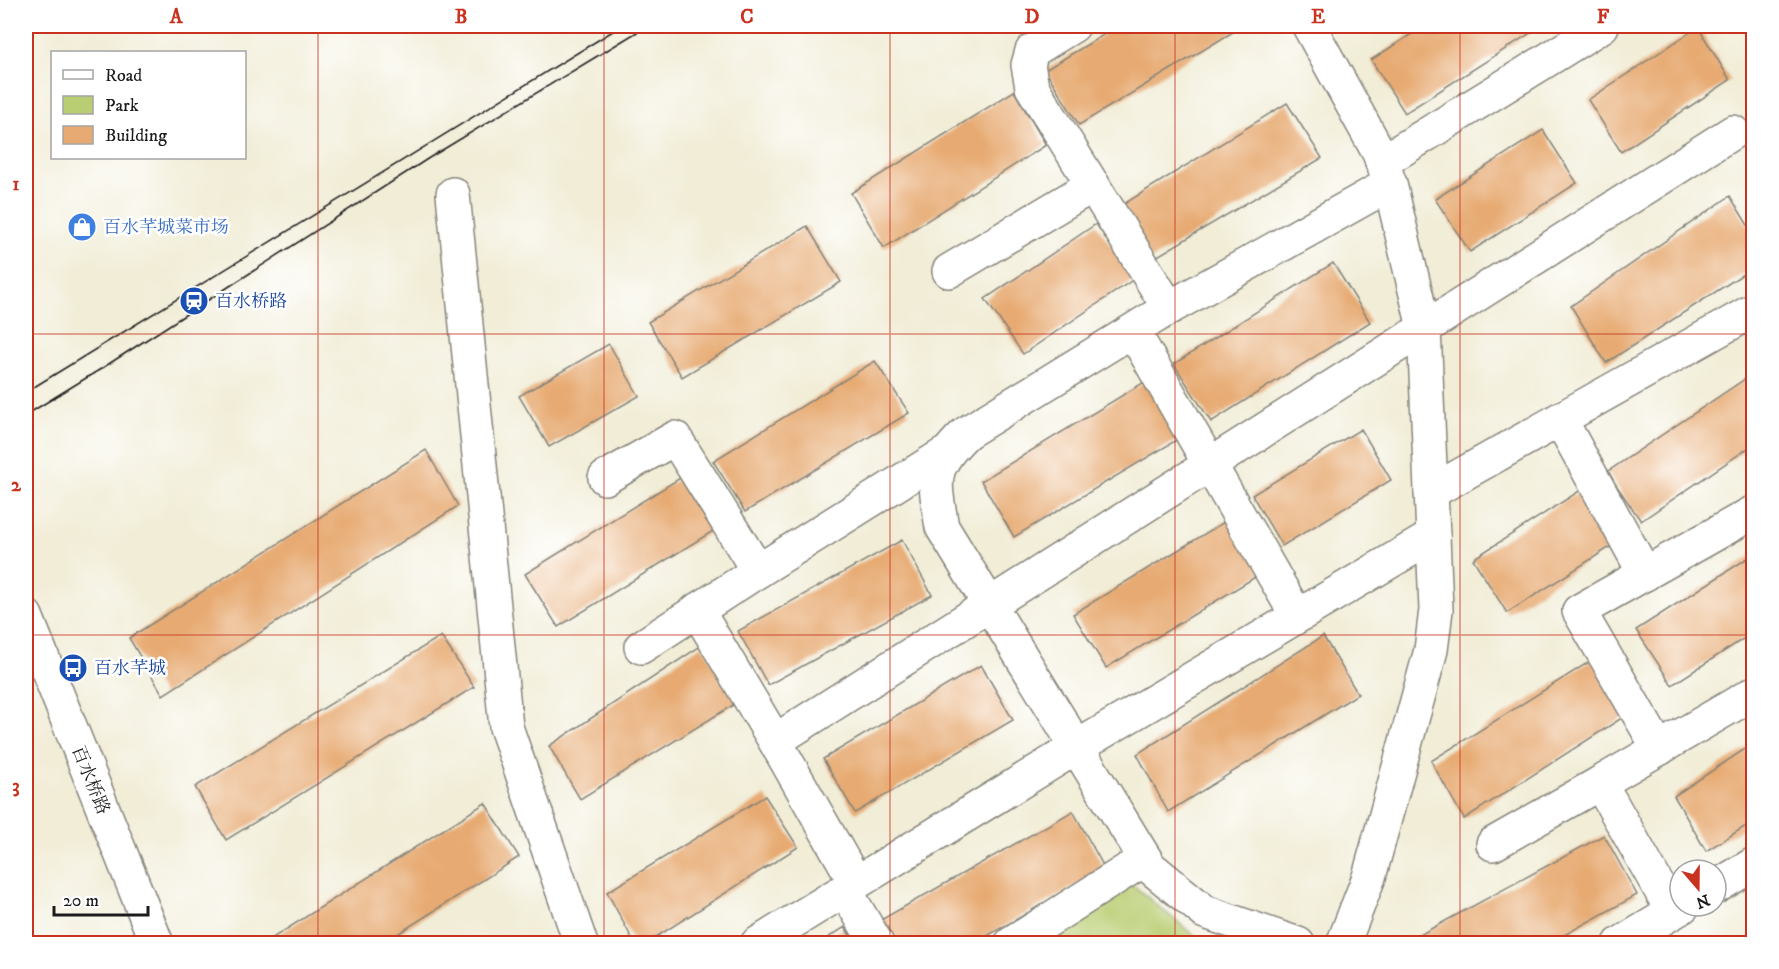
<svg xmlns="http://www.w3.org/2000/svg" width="1779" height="969" font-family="'IM FELL DW Pica','Noto Serif SC',serif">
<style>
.green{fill:#b9ce72;stroke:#6a7547;stroke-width:1.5}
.building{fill:#e7aa72}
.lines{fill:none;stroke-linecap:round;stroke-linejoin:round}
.minor-casing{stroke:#86847a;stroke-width:36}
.minor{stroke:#fff;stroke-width:33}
.tram{stroke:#1c1c1c;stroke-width:1.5}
.grid{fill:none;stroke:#c8321e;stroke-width:1.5;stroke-opacity:0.55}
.labels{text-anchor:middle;stroke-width:5;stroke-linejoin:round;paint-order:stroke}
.shop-label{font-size:18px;fill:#366cbe;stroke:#fff;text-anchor:start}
.transit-label{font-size:18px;fill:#164399;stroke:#fff;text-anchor:start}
.street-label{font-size:18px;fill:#1c1c1c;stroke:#fff}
.neatline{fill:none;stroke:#c8321e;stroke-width:2}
.grid-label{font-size:20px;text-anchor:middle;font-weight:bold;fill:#c8321e}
</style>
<rect width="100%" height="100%" fill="#fff"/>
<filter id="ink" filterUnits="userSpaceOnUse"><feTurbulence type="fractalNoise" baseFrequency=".0167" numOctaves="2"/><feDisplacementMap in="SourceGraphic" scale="12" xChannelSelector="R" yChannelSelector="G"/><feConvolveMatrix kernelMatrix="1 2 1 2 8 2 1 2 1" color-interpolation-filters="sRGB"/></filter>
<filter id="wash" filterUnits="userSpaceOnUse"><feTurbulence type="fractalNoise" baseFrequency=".008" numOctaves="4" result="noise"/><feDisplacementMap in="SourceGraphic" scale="24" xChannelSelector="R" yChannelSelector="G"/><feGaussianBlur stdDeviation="1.35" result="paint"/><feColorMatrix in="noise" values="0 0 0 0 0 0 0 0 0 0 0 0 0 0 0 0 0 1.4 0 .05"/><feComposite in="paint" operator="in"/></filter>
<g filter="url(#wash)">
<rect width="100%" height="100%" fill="#f1edd7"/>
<!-- green -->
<polygon class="green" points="1129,882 1197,938 1215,943 1036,944"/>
<g id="blocks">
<!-- building -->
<g class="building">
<polygon points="1118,26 1243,26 1079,125 1045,70"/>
<polygon points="1424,26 1532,26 1535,30 1405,113 1371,60"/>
<polygon points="1698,27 1730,80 1621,152 1588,100"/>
<polygon points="1014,91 1046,145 884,248 851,193"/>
<polygon points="1287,103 1322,158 1151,260 1119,207"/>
<polygon points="1543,130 1577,183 1470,252 1435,199"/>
<polygon points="1730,196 1754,235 1754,267 1606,363 1571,306"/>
<polygon points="1096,224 1134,279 1023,354 985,299"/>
<polygon points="807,226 841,282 682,377 648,322"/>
<polygon points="1333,263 1370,322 1211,422 1174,364"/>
<polygon points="609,344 639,396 549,447 519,396"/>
<polygon points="875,361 909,413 745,512 713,461"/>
<polygon points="1754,373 1754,444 1641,521 1607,472"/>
<polygon points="1146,381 1180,438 1014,537 981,481"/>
<polygon points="1361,429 1391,480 1282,546 1252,495"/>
<polygon points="426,450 458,506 163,695 129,638"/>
<polygon points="680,478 713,531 558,627 525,574"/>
<polygon points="1584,488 1618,542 1507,613 1473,559"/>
<polygon points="1229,519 1262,573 1106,668 1073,614"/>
<polygon points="902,540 932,595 768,685 738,631"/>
<polygon points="1754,554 1754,632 1672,685 1636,630"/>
<polygon points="441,636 474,687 226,840 195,787"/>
<polygon points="1323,636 1358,694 1168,812 1137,754"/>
<polygon points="702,645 738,702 580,799 549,746"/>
<polygon points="1592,660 1625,716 1464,819 1431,761"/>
<polygon points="981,665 1013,720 855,813 823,759"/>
<polygon points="1754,743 1754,821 1706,851 1674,796"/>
<polygon points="765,796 798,847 645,944 635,944 607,892"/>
<polygon points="485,803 519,857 382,944 263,944"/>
<polygon points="1073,811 1105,869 973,944 892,944 879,921"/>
<polygon points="1604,835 1637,895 1548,944 1403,944"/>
<polygon points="845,927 855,944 818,944"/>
<polygon points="1754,934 1754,944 1739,944"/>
</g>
</g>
</g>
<g filter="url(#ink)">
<use href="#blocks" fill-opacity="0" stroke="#86847a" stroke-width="1.5"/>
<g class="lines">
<!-- minor casing -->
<g class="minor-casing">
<g id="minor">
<polyline points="1073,26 1032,51 1028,65 1032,87 1169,308"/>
<polyline points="1309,26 1379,153 1390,184 1424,328 1433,536 1436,610 1431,650 1369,877 1343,944"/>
<polyline points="1382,162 1602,26"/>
<polyline points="453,194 506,727 581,944"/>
<polyline points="949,271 1093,185"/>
<polyline points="1133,331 1297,616"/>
<polyline points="1560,419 1645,574"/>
<polyline points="605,478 675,438 758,571 943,455"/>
<polyline points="1431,492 1754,310"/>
<polyline points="1433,536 1077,747 856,883 775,741 1733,132"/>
<polyline points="697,610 775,741"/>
<polyline points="26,616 157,944"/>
<polyline points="641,647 758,571"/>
<polyline points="1659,749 1579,611 1754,512"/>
<polyline points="1493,844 1600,783"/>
<polyline points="1716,887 1754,864"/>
<polyline points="845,890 877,944"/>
<polyline points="1673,912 1600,783 1754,693"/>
<polyline points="757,944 856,883"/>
<polyline points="1011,944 1145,859"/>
<path d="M1298,944l-93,-32 -55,-45 -208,-340c-8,-48 -13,-58 24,-94l203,-125 221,-124"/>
<polyline points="1620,944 1683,906"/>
</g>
</g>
<!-- minor -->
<use href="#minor" class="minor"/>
<!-- tram -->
<g class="tram">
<polyline points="26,392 621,26"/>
<polyline points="26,415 104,367 429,158 647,26"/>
</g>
</g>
</g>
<!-- grid -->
<path class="grid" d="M318,26v918M604,26v918M890,26v918M1175,26v918M1460,26v918M26,334h1728M26,635h1728"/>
<!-- icons -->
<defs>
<g id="shop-disc" transform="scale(1.5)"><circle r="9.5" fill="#3f7fe0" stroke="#fff"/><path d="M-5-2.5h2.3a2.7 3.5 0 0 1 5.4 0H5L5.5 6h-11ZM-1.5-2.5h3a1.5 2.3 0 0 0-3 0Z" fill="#fff"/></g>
<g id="station-disc" transform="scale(1.5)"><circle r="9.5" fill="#1a4fb4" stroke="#fff"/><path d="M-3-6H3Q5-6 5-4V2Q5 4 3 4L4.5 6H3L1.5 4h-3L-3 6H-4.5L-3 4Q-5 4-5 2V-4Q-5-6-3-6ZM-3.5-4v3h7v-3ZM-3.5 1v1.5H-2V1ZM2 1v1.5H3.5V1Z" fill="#fff"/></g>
<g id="bus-disc" transform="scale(1.5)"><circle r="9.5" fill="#1a4fb4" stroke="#fff"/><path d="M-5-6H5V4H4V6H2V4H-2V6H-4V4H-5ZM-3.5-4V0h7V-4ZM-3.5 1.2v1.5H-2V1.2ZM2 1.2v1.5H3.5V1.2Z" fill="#fff"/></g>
</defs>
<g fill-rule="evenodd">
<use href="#shop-disc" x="82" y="227"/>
<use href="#station-disc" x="194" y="301"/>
<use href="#bus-disc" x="73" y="668"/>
</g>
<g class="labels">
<!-- shop labels -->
<g class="shop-label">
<text x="103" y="233">百水芊城菜市场</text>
</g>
<!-- transit labels -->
<g class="transit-label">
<text x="215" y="307">百水桥路</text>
<text x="94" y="674">百水芊城</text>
</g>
<!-- street labels -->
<g class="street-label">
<text transform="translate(91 780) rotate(68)" y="6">百水桥路</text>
</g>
</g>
<!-- margin -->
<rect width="1779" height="969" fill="none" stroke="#fff" stroke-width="66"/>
<!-- legend -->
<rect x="51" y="51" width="195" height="108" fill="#ffffff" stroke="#a4a4a4" stroke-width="1.5"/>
<rect x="63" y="70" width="30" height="9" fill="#ffffff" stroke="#a4a4a4" stroke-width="1.5"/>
<text x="105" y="81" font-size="18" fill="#1c1c1c">Road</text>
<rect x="63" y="96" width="30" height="18" fill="#b9ce72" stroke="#a4a4a4" stroke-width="1.5"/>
<text x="105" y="111" font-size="18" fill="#1c1c1c">Park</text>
<rect x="63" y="126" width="30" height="18" fill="#e7aa72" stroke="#a4a4a4" stroke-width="1.5"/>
<text x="105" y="141" font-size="18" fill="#1c1c1c">Building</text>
<!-- north arrow -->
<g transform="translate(1698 888) rotate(160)"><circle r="28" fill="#ffffff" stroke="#a4a4a4" stroke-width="1.5"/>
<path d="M0-4.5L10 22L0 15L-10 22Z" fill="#c8321e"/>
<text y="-9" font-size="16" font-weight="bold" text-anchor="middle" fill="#1c1c1c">N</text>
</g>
<!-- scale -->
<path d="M54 906v9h94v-9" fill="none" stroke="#1c1c1c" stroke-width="3"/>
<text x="63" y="906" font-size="18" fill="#1c1c1c" stroke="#ffffff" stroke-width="4.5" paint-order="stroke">20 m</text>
<rect x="33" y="33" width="1713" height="903" class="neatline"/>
<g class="grid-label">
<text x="176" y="23">A</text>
<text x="461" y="23">B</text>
<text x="747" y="23">C</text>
<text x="1032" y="23">D</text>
<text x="1318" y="23">E</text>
<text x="1603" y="23">F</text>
<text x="16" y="190">1</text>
<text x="16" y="491">2</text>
<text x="16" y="792">3</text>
</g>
</svg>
